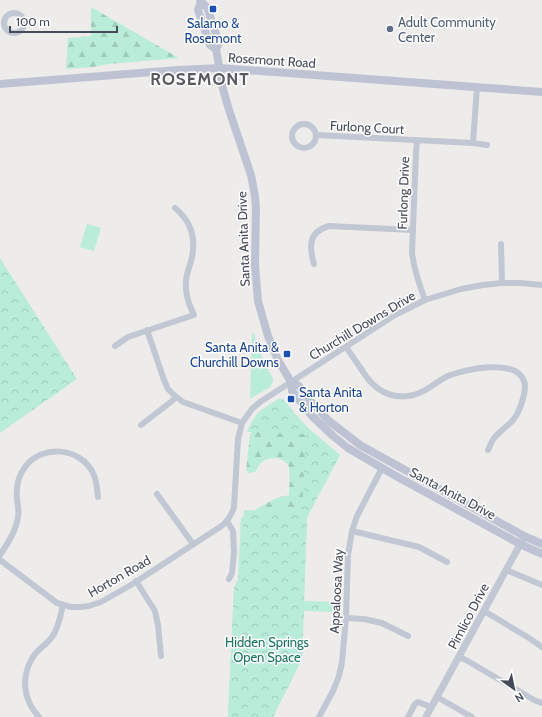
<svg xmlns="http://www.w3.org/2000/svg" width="542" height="717" font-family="Cabin,sans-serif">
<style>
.grass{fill:#b9ecd9}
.forest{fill:url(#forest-firs)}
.park{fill:url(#park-crowns)}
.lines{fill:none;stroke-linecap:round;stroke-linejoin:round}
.minor{stroke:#c1c7d3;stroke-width:6}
.tertiary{stroke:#c1c7d3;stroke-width:7}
.secondary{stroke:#bec3d4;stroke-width:8}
.transit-dot{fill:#1a4fb4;stroke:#fff;stroke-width:1.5}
.service-dot{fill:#5c6f8a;stroke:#fff;stroke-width:1.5}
.labels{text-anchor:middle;stroke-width:3;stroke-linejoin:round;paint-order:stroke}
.service-label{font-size:13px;fill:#4e5e75;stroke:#fff;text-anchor:start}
.transit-label{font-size:13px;fill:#164399;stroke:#fff}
.street-label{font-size:13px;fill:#444a58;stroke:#fff}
.park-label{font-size:13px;fill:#18765d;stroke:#fff}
.district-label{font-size:17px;font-weight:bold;letter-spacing:1px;fill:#585a60;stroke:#fff}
</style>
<defs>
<pattern id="forest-firs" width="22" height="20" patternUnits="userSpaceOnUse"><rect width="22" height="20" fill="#b9ecd9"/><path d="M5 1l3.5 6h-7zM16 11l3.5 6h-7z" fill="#a0ccbc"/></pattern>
<pattern id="park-crowns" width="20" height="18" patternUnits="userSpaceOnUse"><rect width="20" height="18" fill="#b9ecd9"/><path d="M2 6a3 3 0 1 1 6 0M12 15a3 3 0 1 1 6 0" fill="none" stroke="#a0ccbc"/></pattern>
</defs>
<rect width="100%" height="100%" fill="#eeeceb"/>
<!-- grass -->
<g class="grass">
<polygon points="87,224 101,228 94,251 80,247"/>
<path d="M252,333h2l5,18 14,28c0,4 -1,5 -3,8l-20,12z"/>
</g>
<!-- forest -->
<g class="forest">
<polygon points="91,7 179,58 109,64 93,67 66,69 68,38 91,36"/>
<path d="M253,430l60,2 27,23 -33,62 -5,142 -22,44 -52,14 6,-130 4,-8 3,-61 35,-20 13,-3c0,-6 1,-23 0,-28 -5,-12 -22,-11 -29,-3 -2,2 -3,6 -5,8l-7,1 -2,-3 4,-35z"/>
</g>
<!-- park -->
<g class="park">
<polygon points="0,258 77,379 0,433"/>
<path d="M278,399c7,-1 8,4 12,8 14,19 32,34 50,48l-33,62 -3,84 33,1 -1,10 -32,-1 -2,48 -29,58h-45l6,-130 6,-4 4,-73 58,2 4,-78 -59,-2c8,-20 14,-22 31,-33z"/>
</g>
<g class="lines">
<!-- minor -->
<g class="minor">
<circle cx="14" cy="23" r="10"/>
<circle cx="304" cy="136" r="12"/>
<polyline points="316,135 473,143 487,145"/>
<path d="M417,140l-1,13 -4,100c2,17 7,31 13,47"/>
<polyline points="473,143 477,87"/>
<polyline points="501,244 502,283"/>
<path d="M314,264c-5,-17 -6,-32 15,-38l84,4"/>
<polyline points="147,330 164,380 168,389 174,395 183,402 242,423"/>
<path d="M115,346l13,-9 66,-22c-5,-10 -9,-21 -8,-33 0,-7 3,-14 5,-21 6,-22 1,-39 -16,-53"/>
<path d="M346,347l22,32c10,12 24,19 40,17 15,-1 27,-14 40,-20 17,-7 68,-18 76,5 3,7 -2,22 -5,29 -5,13 -15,17 -24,27 -3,3 -5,9 -7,13"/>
<polyline points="141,425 172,401 176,397"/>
<polyline points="157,494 193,544"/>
<polyline points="227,521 233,531 234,552 232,573 229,579"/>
<polyline points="352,531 419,547 447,562"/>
<path d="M0,555c8,-12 16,-24 18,-38 1,-6 0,-12 -1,-18 -1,-11 1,-23 8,-32 17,-23 55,-20 68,6 4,8 4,16 5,24"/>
<path d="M0,560l57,43 14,4h9l9,-1 12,-4 30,-17 92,-60c5,-5 9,-11 11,-18l4,-68 4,-16 10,-14 8,-7 135,-87 30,-15 36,-11 22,-4 19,-2h19l21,2"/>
<polyline points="506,570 542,585"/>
<polyline points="136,581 155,611 158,625 161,656"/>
<polyline points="484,611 529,638 542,647"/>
<polyline points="346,618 364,619 382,623 408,636"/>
<polyline points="459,657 466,660 534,700 542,703"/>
<polyline points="437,697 472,717"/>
<path d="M39,717c-3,-4 -7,-8 -9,-13 -8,-16 -6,-35 5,-50 5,-6 12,-10 17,-17 7,-9 8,-21 11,-32"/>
<polyline points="319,717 333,691 339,676 342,662 346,618 348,555 352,531 357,516 382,468"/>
<polyline points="408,717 415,704 418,702 431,707"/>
</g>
<!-- tertiary -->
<polyline class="tertiary" points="426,717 523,539"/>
<!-- secondary -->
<g class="secondary">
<polyline points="200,0 201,2 207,7 219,43 216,49 223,89 229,110 251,175 255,196 256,209 255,265 258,301 268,336 278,360 291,382 292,391 312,416 333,436 348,448 370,461 396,476 520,544 542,554"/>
<polyline points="201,2 198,10 210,45 216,49"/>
<polyline points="0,84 178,70 219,68 542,92"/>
<polyline points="291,382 299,386 313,404 329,421 360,445 524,536 542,544"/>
</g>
</g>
<!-- markers -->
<g class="transit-dot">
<rect x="209" y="5" width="8" height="8" rx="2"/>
<rect x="283" y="350" width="8" height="8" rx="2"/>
<rect x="287" y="395" width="8" height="8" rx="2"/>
</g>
<circle class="service-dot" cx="390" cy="29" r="4"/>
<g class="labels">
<!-- service labels -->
<g class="service-label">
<text x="398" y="27">Adult Community<tspan x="398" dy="15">Center</tspan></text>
</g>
<!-- transit labels -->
<g class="transit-label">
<text x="213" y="28">Salamo &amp;<tspan x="213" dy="15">Rosemont</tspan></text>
<text x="279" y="352" text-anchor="end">Santa Anita &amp;<tspan x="279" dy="15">Churchill Downs</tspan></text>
<text x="299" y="397" text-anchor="start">Santa Anita<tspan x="299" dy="15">&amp; Horton</tspan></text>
</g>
<!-- street labels -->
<g class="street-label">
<text transform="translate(272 60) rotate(4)" y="5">Rosemont Road</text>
<text transform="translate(367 127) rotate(3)" y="5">Furlong Court</text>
<text transform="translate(403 193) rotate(-88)" y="5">Furlong Drive</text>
<text transform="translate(243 239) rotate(-92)" y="5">Santa Anita Drive</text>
<text transform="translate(362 325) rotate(-31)" y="5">Churchill Downs Drive</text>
<text transform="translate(453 493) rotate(28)" y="5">Santa Anita Drive</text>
<text transform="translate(119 576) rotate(-30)" y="5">Horton Road</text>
<text transform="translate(336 591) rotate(-87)" y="5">Appaloosa Way</text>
<text transform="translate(468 616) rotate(-62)" y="5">Pimlico Drive</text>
</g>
<!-- park labels -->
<g class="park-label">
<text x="267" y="647">Hidden Springs<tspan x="267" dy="15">Open Space</tspan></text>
</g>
<!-- district labels -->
<g class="district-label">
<text x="200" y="85">ROSEMONT</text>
</g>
</g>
<!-- north arrow -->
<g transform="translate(514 689) rotate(147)" stroke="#ffffff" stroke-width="3" paint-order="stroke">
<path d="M0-3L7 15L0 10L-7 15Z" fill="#444a58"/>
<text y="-6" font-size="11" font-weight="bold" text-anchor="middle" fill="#444a58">N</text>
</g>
<!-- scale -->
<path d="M10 26v6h107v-6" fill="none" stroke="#444a58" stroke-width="2"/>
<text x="16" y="26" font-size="12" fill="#444a58" stroke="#ffffff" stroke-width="3" paint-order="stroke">100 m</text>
</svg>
